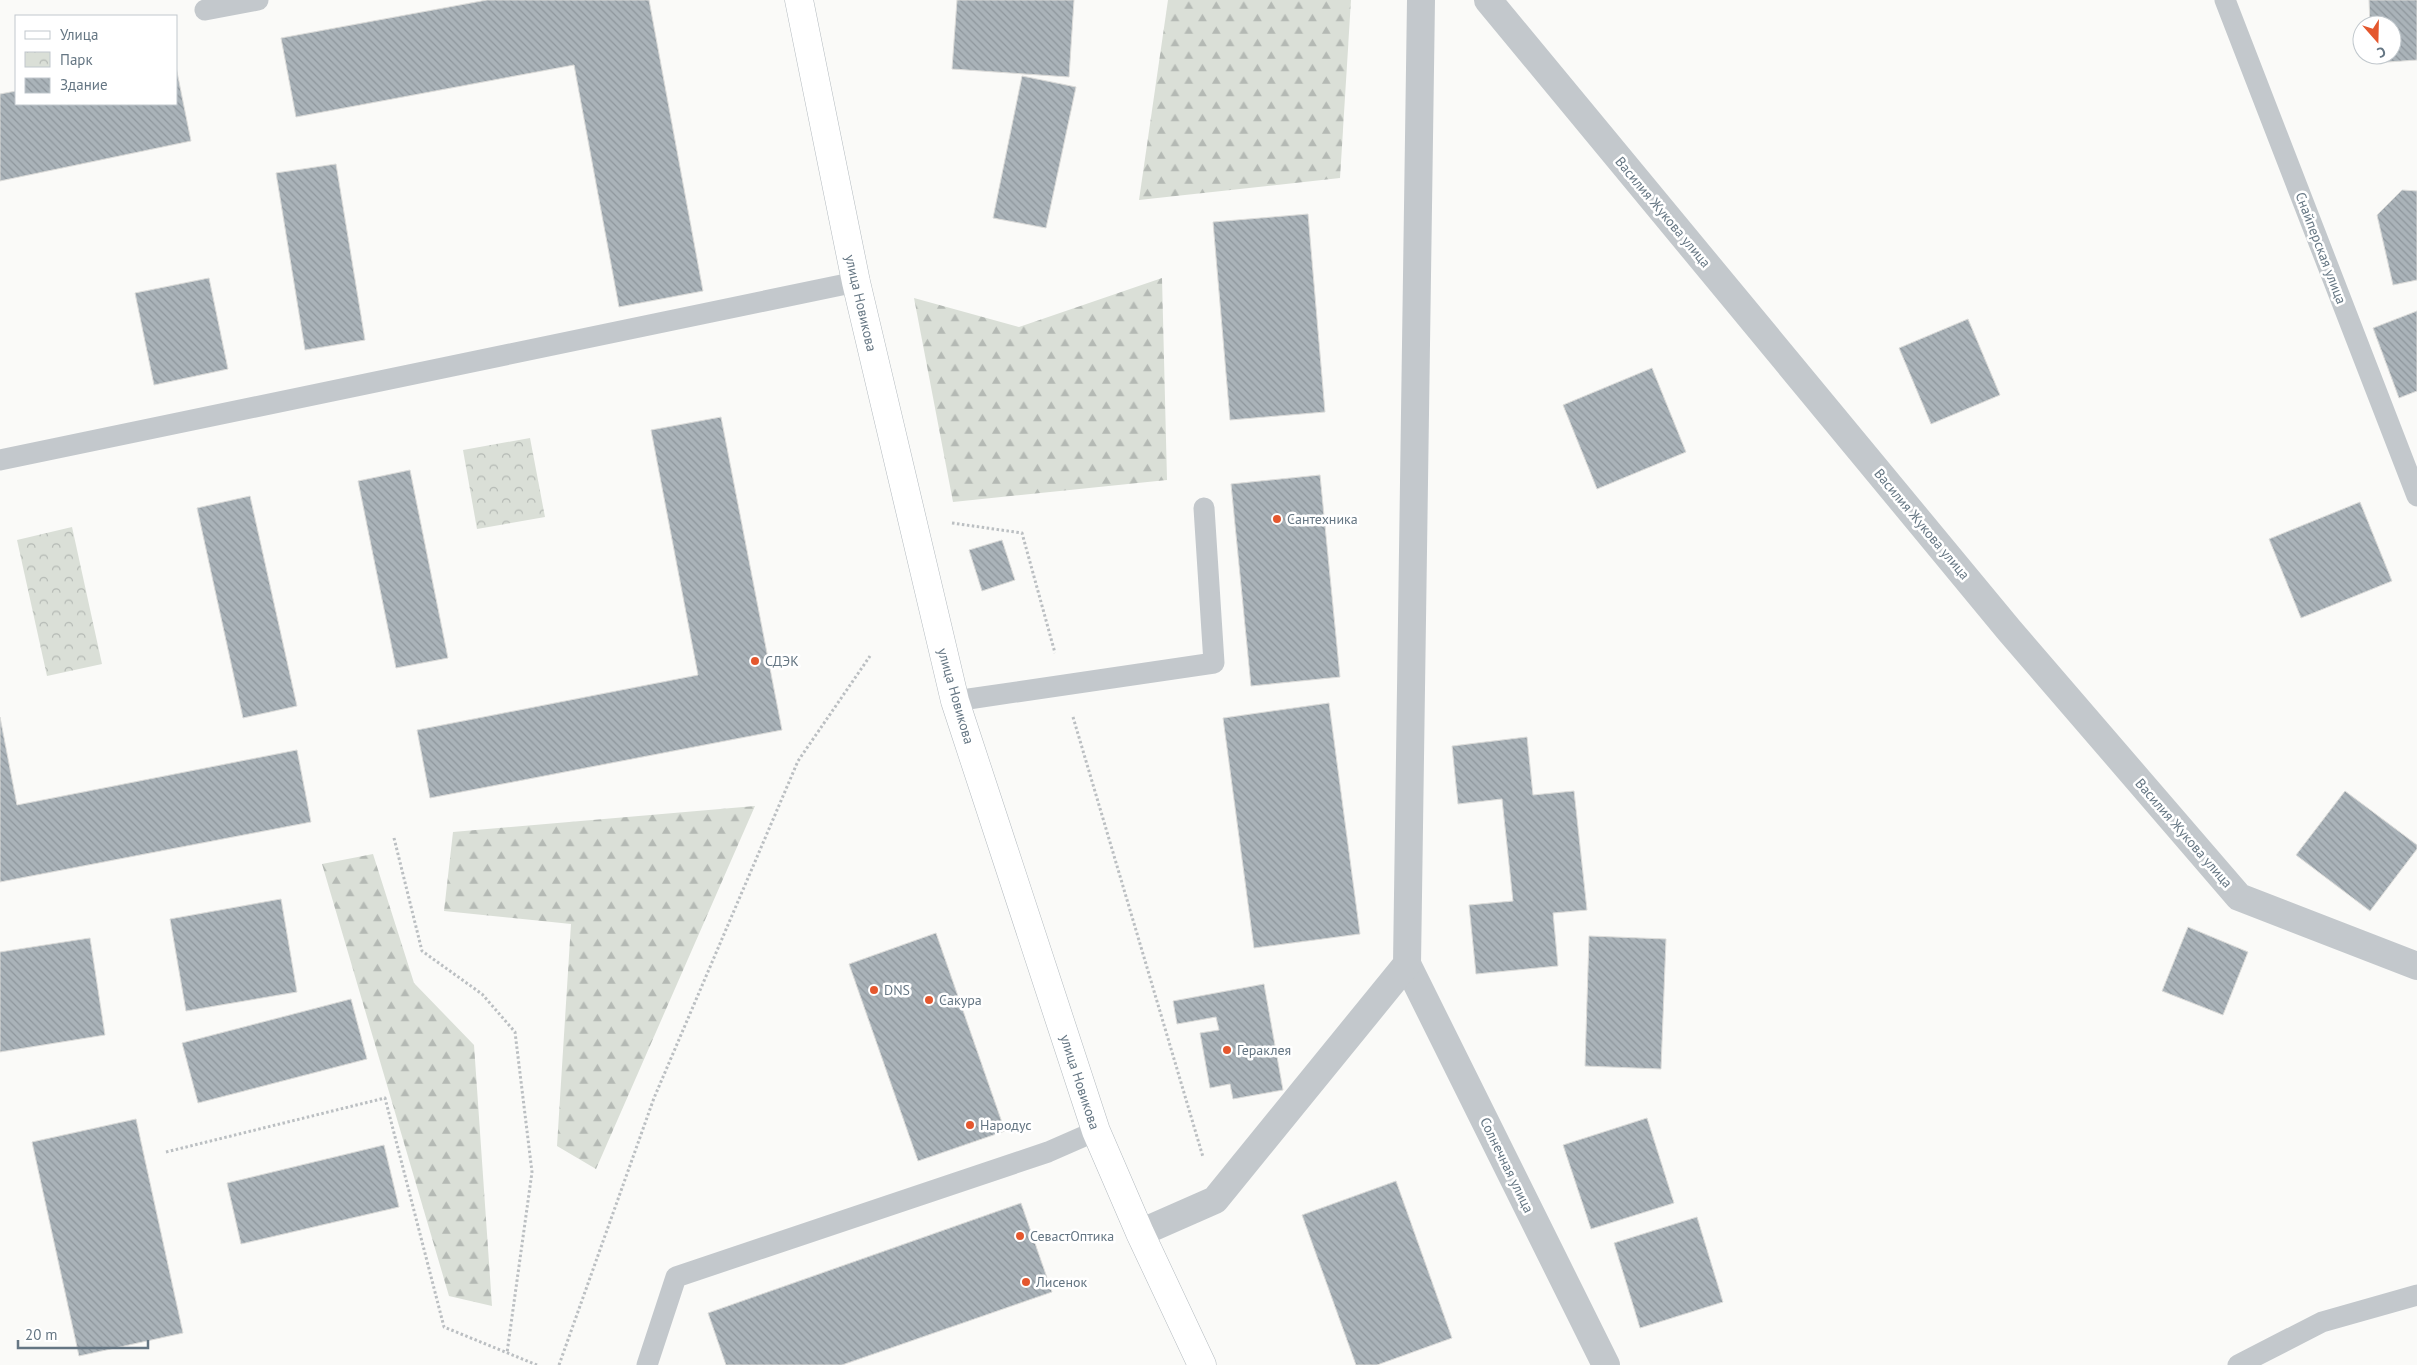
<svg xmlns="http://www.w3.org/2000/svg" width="2417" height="1365" font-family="'PT Sans',sans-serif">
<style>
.forest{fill:url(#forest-firs)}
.park{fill:url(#park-crowns)}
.building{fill:url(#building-back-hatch);stroke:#dcdcda}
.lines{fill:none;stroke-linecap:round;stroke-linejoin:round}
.secondary-casing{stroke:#b3babf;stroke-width:29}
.path{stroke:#bbbfc2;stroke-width:3;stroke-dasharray:2.5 2.5;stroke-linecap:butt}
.service{stroke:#c3c8cc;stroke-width:21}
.minor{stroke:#c3c8cc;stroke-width:28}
.secondary{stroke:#fff;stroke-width:28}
.poi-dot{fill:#e4572e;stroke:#fff;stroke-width:2}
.labels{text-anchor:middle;stroke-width:5;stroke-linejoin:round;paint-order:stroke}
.street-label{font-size:14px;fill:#657683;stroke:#fff}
.poi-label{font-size:14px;fill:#657683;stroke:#fff;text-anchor:start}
</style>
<defs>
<pattern id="forest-firs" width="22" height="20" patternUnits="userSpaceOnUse" patternTransform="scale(1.25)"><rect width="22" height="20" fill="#dadfd7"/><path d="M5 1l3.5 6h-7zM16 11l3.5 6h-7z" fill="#b4b9b4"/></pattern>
<pattern id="park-crowns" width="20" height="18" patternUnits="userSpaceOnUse" patternTransform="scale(1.25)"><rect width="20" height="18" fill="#dadfd7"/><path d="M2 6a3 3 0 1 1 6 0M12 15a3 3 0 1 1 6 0" fill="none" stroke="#b4b9b4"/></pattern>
<pattern id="building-back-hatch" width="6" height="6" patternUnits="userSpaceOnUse" patternTransform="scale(1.25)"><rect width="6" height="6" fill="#aab3b9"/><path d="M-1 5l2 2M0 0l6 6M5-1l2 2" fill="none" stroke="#8e969c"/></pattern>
</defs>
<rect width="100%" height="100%" fill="#fafaf8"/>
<!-- forest -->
<g class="forest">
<polygon points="1168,0 1351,0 1340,178 1139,200"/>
<polygon points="1162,278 1167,480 953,502 914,298 1019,327"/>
<polygon points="755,806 596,1169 557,1146 571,924 444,911 453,832"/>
<polygon points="373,854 414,983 474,1045 492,1306 449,1296 322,864"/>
</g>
<!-- park -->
<g class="park">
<polygon points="530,438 545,517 477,529 463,450"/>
<polygon points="72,527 102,664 47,676 17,540"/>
</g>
<!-- building -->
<g class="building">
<polygon points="487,0 649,0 703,291 619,307 574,65 296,117 281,38"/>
<polygon points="957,0 1074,0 1069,77 952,69"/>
<polygon points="2369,0 2417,0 2417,60 2373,63 2372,55 2392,55 2392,25 2370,25"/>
<polygon points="176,67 191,141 0,181 0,94 16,91 16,104 176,104"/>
<polygon points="1022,76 1076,87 1046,228 993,218"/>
<polygon points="336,164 365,340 305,350 276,173"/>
<polygon points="2402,190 2417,191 2417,280 2393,285 2377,215"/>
<polygon points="1308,214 1325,412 1230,420 1213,222"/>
<polygon points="209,278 228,369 154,385 135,293"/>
<polygon points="2417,311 2417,391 2399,398 2373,328"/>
<polygon points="1968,319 2000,395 1931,424 1899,348"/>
<polygon points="1652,368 1686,452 1597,489 1563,405"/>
<polygon points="721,417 782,730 430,798 417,730 698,675 651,430"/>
<polygon points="410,470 448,658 396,668 358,481"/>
<polygon points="1320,475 1340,677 1251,686 1231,484"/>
<polygon points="250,496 297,706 243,718 197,508"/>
<polygon points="2360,502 2392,581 2301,618 2269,539"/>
<polygon points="1002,540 1015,580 982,591 969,550"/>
<polygon points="1329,703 1360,934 1254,948 1223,718"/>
<polygon points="0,717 17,805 297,750 311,822 0,882"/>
<polygon points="1527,737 1533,795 1574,791 1587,910 1553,913 1558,966 1476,974 1469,905 1513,901 1502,799 1458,804 1452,746"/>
<polygon points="2345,791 2417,845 2417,849 2370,911 2296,855"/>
<polygon points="281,899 297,992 186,1011 170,919"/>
<polygon points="2188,927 2248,952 2223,1015 2162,991"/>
<polygon points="936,933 1005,1131 918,1161 849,964"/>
<polygon points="1589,936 1666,939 1661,1069 1585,1066"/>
<polygon points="90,938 105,1035 0,1052 0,952"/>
<polygon points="1264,984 1283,1090 1233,1099 1230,1084 1210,1088 1200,1033 1219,1030 1216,1017 1177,1024 1173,1001"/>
<polygon points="351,999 367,1059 198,1103 182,1043"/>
<polygon points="1647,1118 1674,1203 1591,1229 1563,1145"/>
<polygon points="136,1119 183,1333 79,1356 32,1142"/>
<polygon points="384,1145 399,1207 241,1244 227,1183"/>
<polygon points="1396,1181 1452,1338 1377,1365 1356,1365 1302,1215"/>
<polygon points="1021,1203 1052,1292 842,1365 726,1365 708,1313"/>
<polygon points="1697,1217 1723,1302 1640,1328 1614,1243"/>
</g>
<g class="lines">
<!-- secondary casing -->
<g class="secondary-casing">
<polyline id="secondary" points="799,0 856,282 955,701 1096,1131 1140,1233 1202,1365"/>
</g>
<!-- path -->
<g class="path">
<polyline points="952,523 1022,533 1055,653"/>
<polyline points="1073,717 1203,1157"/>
<polyline points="394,838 422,951 482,994 515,1032 532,1172 507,1353"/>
<polyline points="166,1152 385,1098 444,1327 537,1365"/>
<polyline points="559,1365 654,1098 798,761 870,656"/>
</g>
<!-- service -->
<g class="service">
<polyline points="2225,0 2417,496"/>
<polyline points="205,10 258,0"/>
<polyline points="0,460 856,282"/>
<polyline points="955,701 1214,663 1204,508"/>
<polyline points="647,1365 676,1277 1048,1152 1096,1131"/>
<polyline points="2238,1365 2322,1322 2417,1295"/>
</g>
<!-- minor -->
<g class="minor">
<polyline points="1488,0 2009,630 2239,897 2417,966"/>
<polyline points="1407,964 1606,1365"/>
<polyline points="1140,1233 1215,1200 1407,964 1421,0"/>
</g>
<!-- secondary -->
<use href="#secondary" class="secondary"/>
</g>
<!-- markers -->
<g class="poi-dot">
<circle cx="1277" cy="519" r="5"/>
<circle cx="755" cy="661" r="5"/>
<circle cx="874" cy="990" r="5"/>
<circle cx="929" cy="1000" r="5"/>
<circle cx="1227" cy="1050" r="5"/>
<circle cx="970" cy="1125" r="5"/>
<circle cx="1020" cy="1236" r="5"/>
<circle cx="1026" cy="1282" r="5"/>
</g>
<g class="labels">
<!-- street labels -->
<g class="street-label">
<text transform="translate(1663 212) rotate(50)" y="5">Василия Жукова улица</text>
<text transform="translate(2321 248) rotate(69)" y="5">Снайперская улица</text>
<text transform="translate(861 303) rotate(77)" y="5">улица Новикова</text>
<text transform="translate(1922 524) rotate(50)" y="5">Василия Жукова улица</text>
<text transform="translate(956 696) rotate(74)" y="5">улица Новикова</text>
<text transform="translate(2184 833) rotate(49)" y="5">Василия Жукова улица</text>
<text transform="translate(1080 1082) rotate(72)" y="5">улица Новикова</text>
<text transform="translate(1507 1165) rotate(64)" y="5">Солнечная улица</text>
</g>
<!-- poi labels -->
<g class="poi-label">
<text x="1287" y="524">Сантехника</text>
<text x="765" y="666">СДЭК</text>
<text x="884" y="995">DNS</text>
<text x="939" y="1005">Сакура</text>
<text x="1237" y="1055">Гераклея</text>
<text x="980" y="1130">Народус</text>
<text x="1030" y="1241">СевастОптика</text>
<text x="1036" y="1287">Лисенок</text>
</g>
</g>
<!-- legend -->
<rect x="15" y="15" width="162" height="90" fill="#ffffff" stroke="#c1c8cd"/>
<rect x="25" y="31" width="25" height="8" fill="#ffffff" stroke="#c1c8cd"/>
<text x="60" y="40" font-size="15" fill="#657683">Улица</text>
<rect x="25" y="52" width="25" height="15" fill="url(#park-crowns)" stroke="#c1c8cd"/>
<text x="60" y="65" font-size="15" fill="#657683">Парк</text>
<rect x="25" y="78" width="25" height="15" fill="url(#building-back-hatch)" stroke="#c1c8cd"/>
<text x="60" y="90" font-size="15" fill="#657683">Здание</text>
<!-- north arrow -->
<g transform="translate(2377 40) rotate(160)"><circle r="24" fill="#ffffff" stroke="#c1c8cd"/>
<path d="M0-4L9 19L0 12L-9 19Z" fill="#e4572e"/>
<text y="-8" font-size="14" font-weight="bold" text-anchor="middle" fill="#657683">С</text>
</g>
<!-- scale -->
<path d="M18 1340v8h130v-8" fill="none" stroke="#657683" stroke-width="2.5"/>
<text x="25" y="1340" font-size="15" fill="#657683" stroke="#ffffff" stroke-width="4" paint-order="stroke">20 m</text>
</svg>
